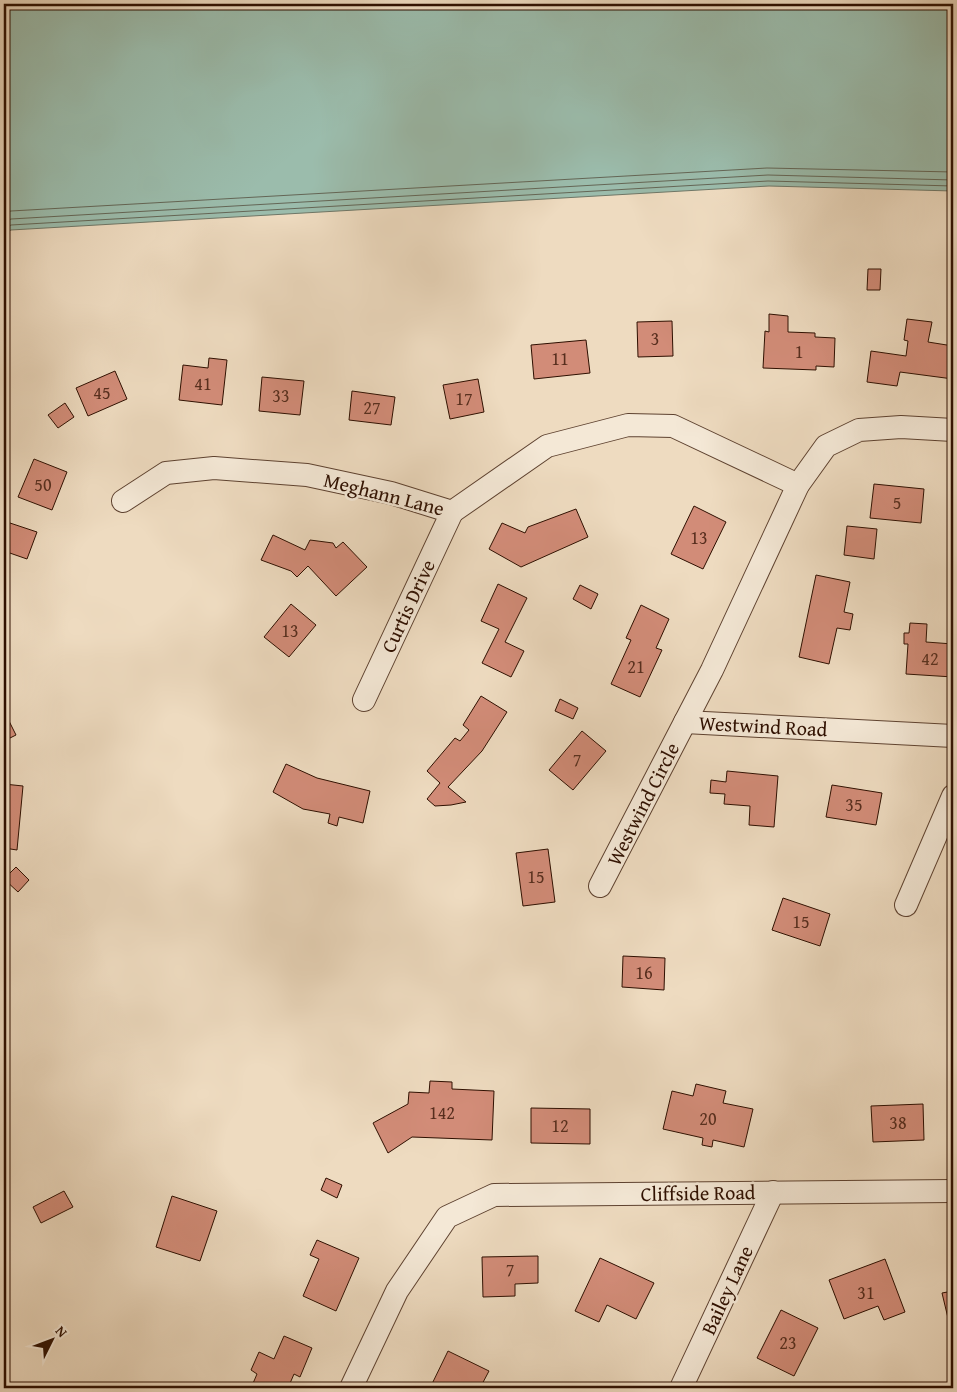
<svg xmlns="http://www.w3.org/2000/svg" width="957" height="1392" font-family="'Gentium Book Plus',serif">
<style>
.water{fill:#9bbcac;stroke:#6f7767}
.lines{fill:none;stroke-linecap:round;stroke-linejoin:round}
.shore{stroke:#646656;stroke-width:1}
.building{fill:#d28c78;stroke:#2e0f00}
.street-casing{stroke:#5e4230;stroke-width:24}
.street{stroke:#f4e8d6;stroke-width:22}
.labels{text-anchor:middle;stroke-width:5;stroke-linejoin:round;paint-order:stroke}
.number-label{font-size:18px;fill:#572e1e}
.street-label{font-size:20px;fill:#2e0f00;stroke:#f4e8d6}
</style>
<rect width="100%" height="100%" fill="#eedbc0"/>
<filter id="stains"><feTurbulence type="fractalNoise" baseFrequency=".004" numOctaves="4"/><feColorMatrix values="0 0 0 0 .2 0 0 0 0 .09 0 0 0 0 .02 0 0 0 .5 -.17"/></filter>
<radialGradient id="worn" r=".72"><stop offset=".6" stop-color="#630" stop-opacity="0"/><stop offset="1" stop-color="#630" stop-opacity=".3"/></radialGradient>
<!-- water -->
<polygon class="water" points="4,4 953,4 953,191 769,186 11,230 4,234"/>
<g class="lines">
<!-- shore -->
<g class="shore">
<polyline points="4,213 11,211 767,168 953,172"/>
<polyline points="4,222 11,219 768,175 953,180"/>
<polyline points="4,229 11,225 768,181 953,186"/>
</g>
</g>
<!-- building -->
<g class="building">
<polygon points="868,269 881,269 880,290 867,290"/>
<polygon points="769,314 788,316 788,332 815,333 815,337 835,338 834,367 816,366 816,370 763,368 765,331 769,332"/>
<polygon points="907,319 932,322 928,342 953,346 953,379 900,372 897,386 867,382 871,351 906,356 908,341 904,340"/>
<polygon points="672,321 673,356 638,357 637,322"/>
<polygon points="586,340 590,373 534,379 531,345"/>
<polygon points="209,358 227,360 222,405 179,400 183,365 208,368"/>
<polygon points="115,371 127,399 88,416 76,388"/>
<polygon points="262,377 304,381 300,415 259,411"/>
<polygon points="478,379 484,412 450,419 443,385"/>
<polygon points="352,391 395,397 391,425 349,420"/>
<polygon points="65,403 74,417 58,428 48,415"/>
<polygon points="34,459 67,472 52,510 18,497"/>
<polygon points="874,484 924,489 921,523 870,518"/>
<polygon points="694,506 726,522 703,569 671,554"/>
<polygon points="576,509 588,537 521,567 489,549 502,523 525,533 528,527"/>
<polygon points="4,521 37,532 27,559 4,551"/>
<polygon points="847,526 877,529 874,559 844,555"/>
<polygon points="273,535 305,550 310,540 333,543 336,548 343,542 367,567 336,596 308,566 297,577 291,571 261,560"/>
<polygon points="816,575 850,582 844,612 853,614 850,630 837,628 829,664 799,657"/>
<polygon points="498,584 527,598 505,642 524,651 511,677 482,663 499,629 481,621"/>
<polygon points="580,585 598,594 591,609 573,599"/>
<polygon points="291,604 316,625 289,657 264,637"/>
<polygon points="641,605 669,619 656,648 662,650 640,697 611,684 631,640 626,638"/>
<polygon points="910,623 927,624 926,642 953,644 953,677 906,674 908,644 904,644 904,633 909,633"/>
<polygon points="481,696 507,712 482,751 448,787 466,802 451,805 435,806 427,799 440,783 427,771 455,738 460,741 469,730 463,725"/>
<polygon points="560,699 578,708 573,719 555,711"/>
<polygon points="4,711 16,735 4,741"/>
<polygon points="582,731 606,751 573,790 549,770"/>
<polygon points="286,764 317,778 370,791 363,823 339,817 337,826 328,823 330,814 303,809 273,792"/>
<polygon points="727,771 778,776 774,827 749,825 750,806 724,804 725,794 710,793 711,780 726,782"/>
<polygon points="4,784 23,786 17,850 4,848"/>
<polygon points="832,785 882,793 876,825 826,817"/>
<polygon points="548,849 555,902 523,906 516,853"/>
<polygon points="16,867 29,880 18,892 4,879"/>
<polygon points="783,898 830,914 820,946 772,930"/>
<polygon points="623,956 665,958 664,990 622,987"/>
<polygon points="430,1081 452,1082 452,1089 494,1091 492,1140 412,1137 388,1153 373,1123 408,1104 409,1092 429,1093"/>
<polygon points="696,1084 726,1091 723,1103 753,1109 744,1147 713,1140 712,1147 702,1145 703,1138 663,1129 672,1091 693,1096"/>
<polygon points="923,1104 924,1140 873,1142 871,1106"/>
<polygon points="531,1108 590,1109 590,1144 531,1143"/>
<polygon points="326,1178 342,1185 337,1198 321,1190"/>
<polygon points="64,1191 73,1207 41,1223 33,1207"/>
<polygon points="172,1196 217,1211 200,1261 156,1247"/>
<polygon points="317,1240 359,1258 336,1311 303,1296 319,1259 310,1255"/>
<polygon points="538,1256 538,1283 515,1284 515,1296 483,1297 482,1257"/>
<polygon points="600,1258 654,1283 636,1319 607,1305 599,1322 575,1311"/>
<polygon points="885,1259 905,1312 884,1320 878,1306 844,1319 829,1280"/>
<polygon points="953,1291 953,1339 942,1293"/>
<polygon points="781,1310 818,1328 794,1376 757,1358"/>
<polygon points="284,1336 312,1348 300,1377 294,1374 288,1388 251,1388 257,1374 251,1370 259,1352 274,1359"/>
<polygon points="448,1351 489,1371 480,1388 430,1388"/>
</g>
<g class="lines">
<!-- street casing -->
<g class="street-casing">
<g id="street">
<polyline points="953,430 901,427 859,430 826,446 798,485 712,670 685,722 953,736"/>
<polyline points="123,501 166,473 214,468 307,475 391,493 452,512 547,446 628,425 673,426 798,485"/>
<polyline points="364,700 452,512"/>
<polyline points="600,886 685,722"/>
<polyline points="906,905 953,796"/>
<polyline points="351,1388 397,1291 447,1217 494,1195 953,1191"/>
<polyline points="681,1388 773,1192"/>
</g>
</g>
<!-- street -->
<use href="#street" class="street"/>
</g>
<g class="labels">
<!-- number labels -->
<g class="number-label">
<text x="655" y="345">3</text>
<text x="799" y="358">1</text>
<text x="560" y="365">11</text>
<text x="203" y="390">41</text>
<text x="102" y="399">45</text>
<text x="281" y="402">33</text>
<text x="464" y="405">17</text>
<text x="372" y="414">27</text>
<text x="43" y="491">50</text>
<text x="897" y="509">5</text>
<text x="699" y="544">13</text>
<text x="290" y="637">13</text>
<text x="930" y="665">42</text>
<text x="636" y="673">21</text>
<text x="577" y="766">7</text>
<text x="854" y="811">35</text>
<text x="536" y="883">15</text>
<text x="801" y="928">15</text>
<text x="644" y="979">16</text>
<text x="442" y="1119">142</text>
<text x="708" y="1125">20</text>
<text x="898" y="1129">38</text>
<text x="560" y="1132">12</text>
<text x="510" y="1276">7</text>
<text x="866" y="1299">31</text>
<text x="788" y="1349">23</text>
</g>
<!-- street labels -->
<g class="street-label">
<text transform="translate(384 494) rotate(14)" y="7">Meghann Lane</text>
<text transform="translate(408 606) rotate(-65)" y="7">Curtis Drive</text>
<text transform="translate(763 726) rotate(3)" y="7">Westwind Road</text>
<text transform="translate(643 804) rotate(-63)" y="7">Westwind Circle</text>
<text transform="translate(698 1193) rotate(-1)" y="7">Cliffside Road</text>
<text transform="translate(727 1290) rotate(-65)" y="7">Bailey Lane</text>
</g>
</g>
<!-- margin -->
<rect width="957" height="1392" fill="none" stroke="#eedbc0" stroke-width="20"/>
<rect x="5" y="5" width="947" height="1382" fill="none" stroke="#2e0f00" stroke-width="2.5"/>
<rect x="10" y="10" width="937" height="1372" fill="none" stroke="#2e0f00"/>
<!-- north arrow -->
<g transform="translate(52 1340) rotate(48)" stroke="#f4e8d6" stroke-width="4" paint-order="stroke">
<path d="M0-4L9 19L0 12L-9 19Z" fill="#2e0f00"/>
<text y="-8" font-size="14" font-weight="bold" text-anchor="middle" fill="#2e0f00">N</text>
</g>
<rect width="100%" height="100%" filter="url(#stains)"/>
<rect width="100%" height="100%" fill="url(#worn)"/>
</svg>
